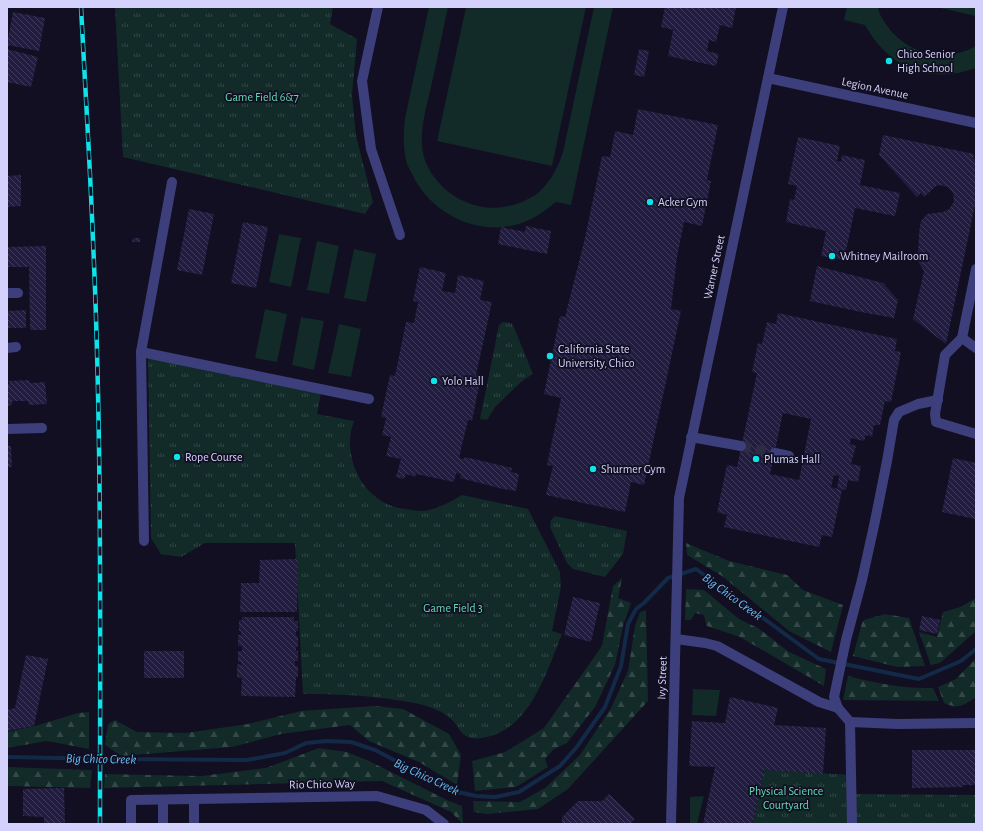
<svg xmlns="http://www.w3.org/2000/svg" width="983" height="831" font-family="'Alegreya Sans',sans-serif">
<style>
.grass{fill:url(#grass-tufts)}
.forest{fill:url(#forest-firs)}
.garden{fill:#122a28}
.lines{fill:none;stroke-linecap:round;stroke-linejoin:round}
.stream{stroke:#122a47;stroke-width:4}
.building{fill:url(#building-back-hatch);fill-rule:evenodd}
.minor-tunnel{stroke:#2e2c42;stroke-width:10;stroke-dasharray:10 5;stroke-linecap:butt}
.minor{stroke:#3d3f7c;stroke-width:10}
.rail-casing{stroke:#10e2e9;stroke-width:4.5}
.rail{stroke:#110f21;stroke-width:3;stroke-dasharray:9;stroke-linecap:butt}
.poi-dot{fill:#10e2e9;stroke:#110f21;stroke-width:1.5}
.labels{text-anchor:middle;stroke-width:3.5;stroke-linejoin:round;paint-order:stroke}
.poi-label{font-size:12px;fill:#d4d2fc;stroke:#110f21;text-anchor:start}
.street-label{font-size:12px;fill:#d4d2fc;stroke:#110f21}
.park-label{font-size:12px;fill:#63d7b2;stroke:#110f21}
.water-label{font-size:13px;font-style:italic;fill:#67bcf5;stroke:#110f21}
</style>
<defs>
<pattern id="grass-tufts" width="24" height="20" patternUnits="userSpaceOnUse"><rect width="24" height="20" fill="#122a28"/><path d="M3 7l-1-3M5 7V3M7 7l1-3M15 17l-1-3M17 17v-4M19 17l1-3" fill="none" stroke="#344848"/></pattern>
<pattern id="forest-firs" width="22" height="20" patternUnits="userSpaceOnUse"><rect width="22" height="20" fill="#122a28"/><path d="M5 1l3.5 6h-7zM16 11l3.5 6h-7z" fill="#344848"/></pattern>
<pattern id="building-back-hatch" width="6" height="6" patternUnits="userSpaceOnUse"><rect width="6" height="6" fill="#211c40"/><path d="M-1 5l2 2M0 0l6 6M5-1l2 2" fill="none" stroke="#403c5c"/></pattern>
</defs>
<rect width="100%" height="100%" fill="#110f21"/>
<!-- grass -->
<g class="grass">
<polygon points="115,7 333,7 330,24 357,39 352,95 356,136 373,202 365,214 123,157"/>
<polygon points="503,322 511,323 513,325 533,374 522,381 495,407 487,420 480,419 499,325"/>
<path d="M148,356l173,37 -4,21 37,7c-2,6 -4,12 -4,18 -1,33 20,66 55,70 7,1 16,3 24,1 12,-3 23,-9 33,-15l66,14 32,63 1,15 -9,44 10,3c-15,37 -31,93 -75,103 -7,1 -15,3 -21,-1 -6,-3 -9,-12 -14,-16 -7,-8 -19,-12 -29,-15 -7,-2 -14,-3 -21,-4 -33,-6 -66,-7 -99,-7l-8,-151h-90l-24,14 -20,-3 -10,-16z"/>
<polygon points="555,516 627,531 623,554 605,577 573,569 567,563 550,527 551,520"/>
<polygon points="764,770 852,775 852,794 976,795 976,824 753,824"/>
</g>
<!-- forest -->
<g class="forest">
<polygon points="686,543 729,561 787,575 803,590 843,605 831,652 789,631 722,576 687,555"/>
<polygon points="622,578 618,598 631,603 623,626 615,665 595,707 567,743 554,749 545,759 548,767 516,787 475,791 472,761 505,752 544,728 602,646 613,586"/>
<polygon points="686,589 704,590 739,619 758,628 789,652 826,669 824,686 740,637 707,626 706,624 704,615 695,613 691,620 685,620"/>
<polygon points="976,598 976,631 940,663 931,665 919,632 937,637 943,612 960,607"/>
<polygon points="646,610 648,701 568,789 538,809 487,814 474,812 473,801 520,802 545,788 580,755 611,708 628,671 635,626 640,612"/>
<polygon points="885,614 909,618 925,666 897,667 853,656 862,623 864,620"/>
<path d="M976,658v39c-12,8 -17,13 -32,6l-6,-16 18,-8z"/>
<path d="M848,676c28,7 57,13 85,12l6,13 -96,-1z"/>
<polygon points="374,706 403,709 449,734 461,755 457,785 419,762 369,741 350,725 281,734 232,747 121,756 105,745 108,724 115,720 137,732 185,733 248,724 301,711"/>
<polygon points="89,712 89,749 47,741 7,748 7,732 35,726 78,713"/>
<polygon points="319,748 347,752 369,761 449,801 462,806 463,824 451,812 382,781 104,788 105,774 201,776 266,768"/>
<polygon points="7,767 92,770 90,788 7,786"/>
</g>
<!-- garden -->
<g class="garden">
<path d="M429,7h19c-6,27 -11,54 -17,80 -5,22 -12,45 -8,66 3,15 12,26 22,36 22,19 50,24 77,13 5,-3 11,-5 16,-9 12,-11 20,-25 25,-41l31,-145h19l-42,198 -15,-3c-8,6 -16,13 -25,17 -42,21 -93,1 -116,-39 -2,-5 -6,-11 -8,-16 -4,-15 -4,-30 -2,-46z"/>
<polygon points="466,7 586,7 552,166 437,141"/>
<path d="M847,7h31c1,9 8,17 13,24 22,25 56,31 85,15v22c-47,17 -87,0 -111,-43l-21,-5z"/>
<polygon points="936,7 976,7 976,16"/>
<polygon points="279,234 301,238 291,287 269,282"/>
<polygon points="317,241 339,246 329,294 307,290"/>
<polygon points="354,249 376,254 366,302 344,298"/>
<polygon points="265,309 287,314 277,362 255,358"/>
<polygon points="301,317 324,321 314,370 292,365"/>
<polygon points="339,324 361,329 351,377 328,373"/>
<polygon points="693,689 720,690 716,716 692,715"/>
<polygon points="704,796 697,824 690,824 690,797"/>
</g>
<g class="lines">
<!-- stream -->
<polyline class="stream" points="7,757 108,759 247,760 285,753 306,743 326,741 351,742 375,750 453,791 476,796 495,797 519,792 560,766 576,748 605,707 621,666 628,624 636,609 644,603 668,578 696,569 819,659 919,679 961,661 976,649"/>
</g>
<!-- building -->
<g class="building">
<polygon points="665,7 736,7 732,28 720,25 716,42 709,40 707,51 719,54 716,66 668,56 673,30 661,27"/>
<polygon points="13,12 45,18 39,51 7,45"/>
<polygon points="7,49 38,57 31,87 7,82"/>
<polygon points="639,49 649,51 644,77 634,75"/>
<polygon points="638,109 718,125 707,180 711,181 702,226 684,222 677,257 671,309 681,311 644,485 631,482 625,512 546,495 553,466 547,465 561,398 544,394 560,316 565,317 585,238 602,156 610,157 615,131 633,135"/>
<polygon points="883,135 974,154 973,159 976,159 976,200 946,344 913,319 924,271 918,262 918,257 919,232 921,221 927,214 943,212 949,209 954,202 953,193 948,187 940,185 936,186 924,197 921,193 917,197 879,155"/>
<polygon points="798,137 840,146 837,161 841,162 842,155 865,160 860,185 900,193 895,216 855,208 844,260 821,256 826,231 786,222 790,199 794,200 797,186 788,184"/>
<polygon points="21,175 21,206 7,207 7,176"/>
<polygon points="189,209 214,214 202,275 177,270"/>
<polygon points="243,222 268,227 256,288 231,283"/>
<polygon points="526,226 551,231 547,254 498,244 501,227 525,232"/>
<polygon points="133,238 140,238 140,242 132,242"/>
<polygon points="46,246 46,330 30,330 29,267 7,267 7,247"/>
<polygon points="817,266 883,283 898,300 894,318 861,312 810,301"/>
<polygon points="420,267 446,273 442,291 455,293 458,275 484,281 480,300 492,302 476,375 481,376 472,421 468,420 459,458 464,459 465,457 512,468 511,472 519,474 516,491 507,489 507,490 460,478 461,474 456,473 454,482 416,474 415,477 406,474 404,479 396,477 401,459 386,456 391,437 382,435 386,418 381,417 390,375 395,376 406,322 414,323 418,302 413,301"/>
<polygon points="26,310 26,328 7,328 7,311"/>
<path d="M778,313l119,26 -2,12 6,1 -10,50 -6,-1 -5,24h-6l-2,12 -6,-2 -2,6 -13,-3 -1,6 6,2 -5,18 10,2 -3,16 -10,-2 -2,10 -9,-2 2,-12 -5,-1 -3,12 11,3 -10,47 -10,-2 -3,12 -95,-20 3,-12 -10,-3 10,-47 10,2 20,-94 -5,-1 6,-29 4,1 5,-22 9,2zM783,413l28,6 -12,61 -29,-6z"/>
<polygon points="29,380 30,383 45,382 47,404 29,405 28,401 12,401 12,405 7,406 7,384 10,384 9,381"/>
<polygon points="7,446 11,446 12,467 7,467"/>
<polygon points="953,458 976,463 976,519 942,512"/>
<polygon points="298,559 297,612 240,612 241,583 259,583 260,560"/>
<polygon points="573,597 600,603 591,642 564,635"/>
<polygon points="922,616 940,620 937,634 919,630"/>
<polygon points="242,617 294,617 294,621 298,621 298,631 296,631 296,636 298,636 298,647 296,647 296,651 298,651 298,661 295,661 295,666 298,666 298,677 296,677 295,697 241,696 242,678 237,677 237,664 241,665 241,662 238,662 238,651 242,651 242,646 238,646 238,635 241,635 241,631 239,631 239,620 242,620"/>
<rect x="144" y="651" width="40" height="27"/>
<polygon points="26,655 48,659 34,726 7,731 7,710 15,708"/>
<polygon points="730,697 778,708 774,725 826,728 823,774 764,770 753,824 703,824 715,767 689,766 692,721 725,723"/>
<polygon points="912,750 976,750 976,785 963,785 963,787 912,788"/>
<polygon points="64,788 65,824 44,824 44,817 23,816 23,789"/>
<polygon points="609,794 635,819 630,824 562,824 562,817 578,801 602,801"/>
</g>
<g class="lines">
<!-- minor-tunnel -->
<polyline class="minor-tunnel" points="741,446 775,453"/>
<!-- minor -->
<g class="minor">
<polyline points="378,7 362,81 371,149 400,235"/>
<polyline points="768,78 976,123"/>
<polyline points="976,269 962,338 945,355 935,414 936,422 976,434"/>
<polyline points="7,293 18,293"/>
<polyline points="962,338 976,348"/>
<polyline points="7,348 16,347"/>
<polyline points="141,352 369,399"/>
<polyline points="7,429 42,428"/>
<polyline points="691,437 741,446"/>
<polyline points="775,453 789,456"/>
<polyline points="144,541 141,352 172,182"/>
<polyline points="676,639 705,643 717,646 819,702 838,708"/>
<polyline points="850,722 898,724 976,723"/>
<polyline points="163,800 163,824"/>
<polyline points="131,824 131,800 377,796 426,810 444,824"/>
<polyline points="194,824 194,800"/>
<polyline points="671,824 679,498 783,7"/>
<polyline points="852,824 850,722 838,708 834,697 846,640 862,580 875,521 887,461 894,420 899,412 918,404 938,400"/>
</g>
<!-- rail casing -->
<g class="rail-casing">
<path id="rail" d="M81,7c4,78 9,156 12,234 9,194 7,389 7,583"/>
</g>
<!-- rail -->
<use href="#rail" class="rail"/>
</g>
<!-- markers -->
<g class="poi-dot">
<circle cx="889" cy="61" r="4"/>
<circle cx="650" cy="202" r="4"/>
<circle cx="832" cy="256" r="4"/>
<circle cx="550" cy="356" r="4"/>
<circle cx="434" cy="381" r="4"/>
<circle cx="177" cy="457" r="4"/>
<circle cx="756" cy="459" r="4"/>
<circle cx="593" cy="469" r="4"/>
</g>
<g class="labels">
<!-- poi labels -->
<g class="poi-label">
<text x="897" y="58">Chico Senior<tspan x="897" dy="14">High School</tspan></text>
<text x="658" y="206">Acker Gym</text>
<text x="840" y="260">Whitney Mailroom</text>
<text x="558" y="353">California State<tspan x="558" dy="14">University, Chico</tspan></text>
<text x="442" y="385">Yolo Hall</text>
<text x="185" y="461">Rope Course</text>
<text x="764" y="463">Plumas Hall</text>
<text x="601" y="473">Shurmer Gym</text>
</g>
<!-- street labels -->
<g class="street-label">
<text transform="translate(875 88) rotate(12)" y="4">Legion Avenue</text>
<text transform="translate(714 267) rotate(-78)" y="4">Warner Street</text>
<text transform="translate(662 678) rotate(-88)" y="4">Ivy Street</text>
<text transform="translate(322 784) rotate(-1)" y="4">Rio Chico Way</text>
</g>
<!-- park labels -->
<g class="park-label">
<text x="262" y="101">Game Field 6&amp;7</text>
<text x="453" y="612">Game Field 3</text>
<text x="786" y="795">Physical Science<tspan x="786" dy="14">Courtyard</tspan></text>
</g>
<!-- water labels -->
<g class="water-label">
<text transform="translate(733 596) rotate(36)" y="5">Big Chico Creek</text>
<text transform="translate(101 758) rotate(1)" y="5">Big Chico Creek</text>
<text transform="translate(427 776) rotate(25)" y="5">Big Chico Creek</text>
</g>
</g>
<!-- border -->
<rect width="983" height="831" fill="none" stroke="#d4d2fc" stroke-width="16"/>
</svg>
